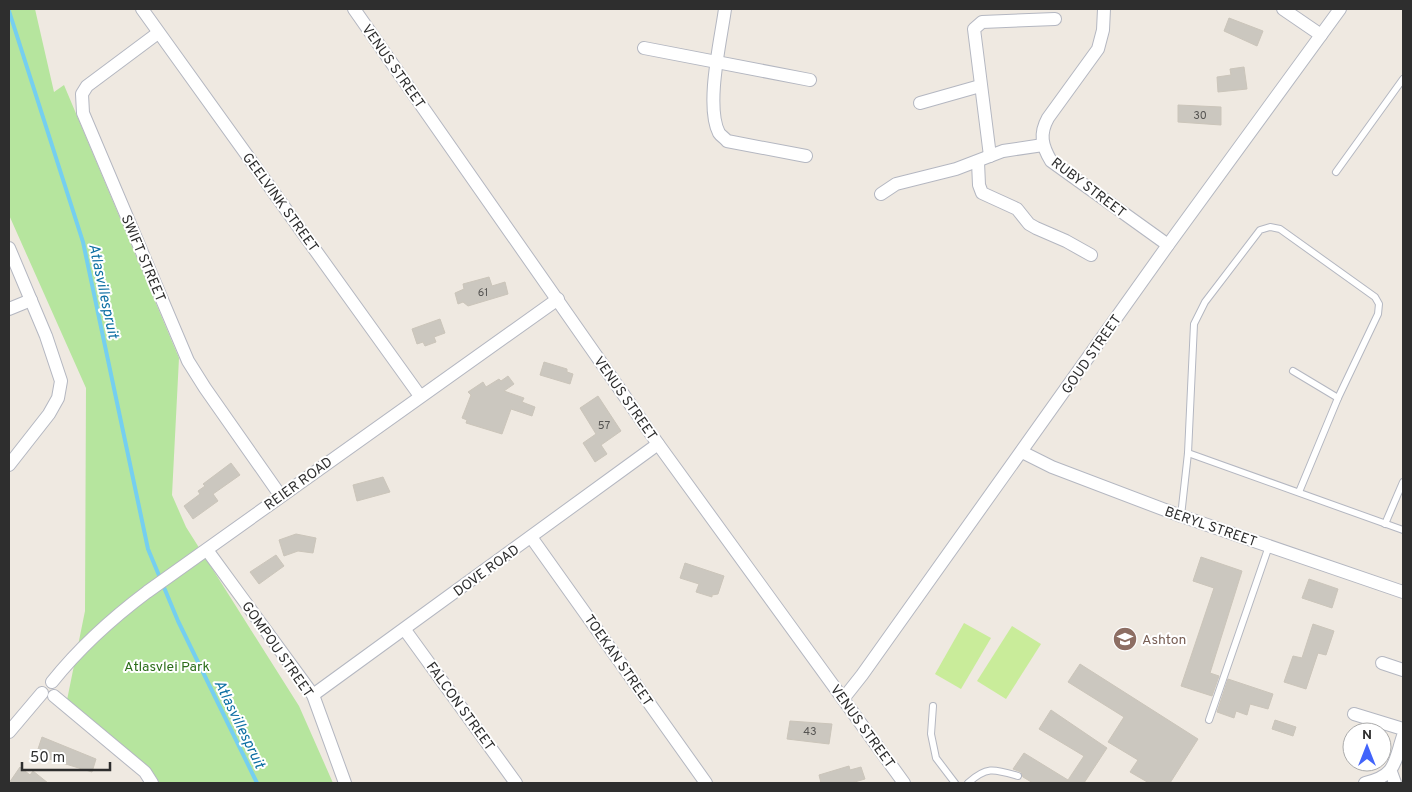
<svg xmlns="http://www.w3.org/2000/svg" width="1412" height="792" font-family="Overpass,sans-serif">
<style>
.green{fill:#b6e59e}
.pitch{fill:#c9ec9a}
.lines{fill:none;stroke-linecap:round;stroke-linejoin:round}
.stream{stroke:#75cff0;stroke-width:4}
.building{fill:#cbc7bf;stroke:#cbc5ba}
.lane-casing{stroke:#b4b7c1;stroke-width:8}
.street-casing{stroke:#b4b7c1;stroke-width:14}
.lane{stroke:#fff;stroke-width:6}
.street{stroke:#fff;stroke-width:12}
.labels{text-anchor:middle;stroke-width:4;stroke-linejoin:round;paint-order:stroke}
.number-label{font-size:11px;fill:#555452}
.street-label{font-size:14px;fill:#2e2e2e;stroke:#fff}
.education-label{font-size:14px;fill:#785e54;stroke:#fff;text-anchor:start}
.park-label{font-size:14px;fill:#2c6e1b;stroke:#fff}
.water-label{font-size:15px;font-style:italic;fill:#0d6fa3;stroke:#fff}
</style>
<rect width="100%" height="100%" fill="#efe9e1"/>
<!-- green -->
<polygon class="green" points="9,9 35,9 54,92 64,85 179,358 172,495 186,527 299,706 333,783 160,783 153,773 67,700 85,611 86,388 9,215"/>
<!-- pitch -->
<g class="pitch">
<polygon points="964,623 991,638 961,689 935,674"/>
<polygon points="1012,626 1041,644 1006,699 977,681"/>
</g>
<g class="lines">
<!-- stream -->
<polyline class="stream" points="9,11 83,242 148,549 178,621 257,783"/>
</g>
<!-- building -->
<g class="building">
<polygon points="1229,18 1263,31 1257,46 1224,31"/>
<polygon points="1244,67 1247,89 1218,92 1217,77 1231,75 1230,69"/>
<polygon points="1178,105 1221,107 1221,125 1178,122"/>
<polygon points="489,277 492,286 505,282 508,294 468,306 463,302 458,304 455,293 464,289 463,284"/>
<polygon points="440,319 445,333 434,337 436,342 425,346 423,342 417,344 412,329"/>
<polygon points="544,362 567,369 567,372 573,374 570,384 540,375"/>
<polygon points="508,376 514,384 504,391 524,398 522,402 535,407 532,416 511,409 502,434 466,423 467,420 462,418 471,395 468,392 483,382 486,387 499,379 501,381"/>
<polygon points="598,396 621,431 601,445 607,454 595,462 583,443 596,434 580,408"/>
<polygon points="231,463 240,475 213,494 218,501 193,519 184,506 200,494 198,491 205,486 203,484"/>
<polygon points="383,477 390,492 357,501 353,485"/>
<polygon points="296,534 316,538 313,553 298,551 284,556 279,540"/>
<polygon points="276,555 284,566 259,584 250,572"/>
<polygon points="1201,557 1242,571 1210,673 1219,676 1212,696 1181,686 1214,588 1193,581"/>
<polygon points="685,563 724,576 718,594 712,595 712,597 696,592 699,584 680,578"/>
<polygon points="1309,579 1338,589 1332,608 1302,598"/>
<polygon points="1313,624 1334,631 1326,655 1318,653 1306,689 1284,682 1293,656 1302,658"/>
<polygon points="1080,664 1198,739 1170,783 1149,783 1130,772 1138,760 1108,742 1124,717 1068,682"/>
<polygon points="1228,679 1273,694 1268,709 1250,704 1247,715 1236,711 1234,718 1217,712"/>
<polygon points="1051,710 1107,748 1084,783 1033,783 1023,777 1021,772 1013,769 1024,753 1068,780 1084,756 1039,729"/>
<polygon points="1275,720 1296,727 1293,736 1272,729"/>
<polygon points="790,721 832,724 829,744 787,739"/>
<polygon points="42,737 96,759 92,772 36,755"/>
<polygon points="849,766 850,770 861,767 865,779 851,783 821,783 819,775"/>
<polygon points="20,767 30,775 33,771 48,783 9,783"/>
</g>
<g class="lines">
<!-- lane casing -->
<g class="lane-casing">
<g id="lane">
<polyline points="1336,172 1403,79"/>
<polyline points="1293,371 1338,398"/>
<polyline points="1188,453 1403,530"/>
<polyline points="1181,516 1188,453 1194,324 1205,302 1260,230 1270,227 1280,229 1375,297 1379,304 1378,314 1338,398 1299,492"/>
<polyline points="1385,524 1403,482"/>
<polyline points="933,706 931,734 936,758 955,783"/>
<polyline points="1209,720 1269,546"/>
<path d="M968,783c19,-17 26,-14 50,-7"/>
</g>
</g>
<!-- street casing -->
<g class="street-casing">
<g id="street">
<polyline points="142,9 420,396"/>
<polyline points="354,9 658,444 904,783"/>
<path d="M725,9c-4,30 -20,97 -6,124 2,3 6,5 8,8l79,15"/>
<path d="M1104,9l-1,21 -5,19 -50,69c-9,16 -6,28 3,43l117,84"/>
<polyline points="1283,9 1321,35"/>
<polyline points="158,33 87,86 82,94 83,113 188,361 205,388 280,495"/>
<polyline points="644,48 810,80"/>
<polyline points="920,103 980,86"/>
<polyline points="990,156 974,29 982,22 1055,19"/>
<polyline points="978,162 979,185 982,193 1017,209 1029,224 1036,228 1066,241 1091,255"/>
<polyline points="881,194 896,184 956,169 1003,151 1043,145"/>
<polyline points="9,248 46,336 61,381 58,398 49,414 9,465"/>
<polyline points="9,309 31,300"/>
<polyline points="1022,452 1052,467 1181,516 1403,592"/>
<polyline points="531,537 706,783"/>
<polyline points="207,550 313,695 345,783"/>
<polyline points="405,630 516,783"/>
<polyline points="1382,663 1403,670"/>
<path d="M52,682c28,-35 59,-63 95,-90l411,-293"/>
<polyline points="313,695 658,444"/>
<polyline points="54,696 145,772 152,783"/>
<polyline points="843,699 862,675 1168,245 1340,9"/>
<polyline points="1354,714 1403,729"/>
<polyline points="9,732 42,693"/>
<polyline points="1391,772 1395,783"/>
<path d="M1365,783c31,-7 29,-20 38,-47"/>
</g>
</g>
<!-- lane -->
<use href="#lane" class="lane"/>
<!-- street -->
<use href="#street" class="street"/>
</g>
<!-- icons -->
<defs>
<g id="school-disc" transform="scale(1.25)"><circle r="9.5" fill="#8d6e63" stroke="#fff"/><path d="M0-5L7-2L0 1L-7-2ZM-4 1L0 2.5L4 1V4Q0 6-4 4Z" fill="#fff"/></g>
</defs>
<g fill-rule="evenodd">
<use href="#school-disc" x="1125" y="639"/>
</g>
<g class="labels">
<!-- number labels -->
<g class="number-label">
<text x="1200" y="119">30</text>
<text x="483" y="296">61</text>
<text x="604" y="429">57</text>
<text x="810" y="735">43</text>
</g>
<!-- street labels -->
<g class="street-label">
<text transform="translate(394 66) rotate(55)" y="5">VENUS STREET</text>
<text transform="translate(1089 187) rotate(37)" y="5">RUBY STREET</text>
<text transform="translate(281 202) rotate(54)" y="5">GEELVINK STREET</text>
<text transform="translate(144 258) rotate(67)" y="5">SWIFT STREET</text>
<text transform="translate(1091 354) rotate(-55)" y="5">GOUD STREET</text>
<text transform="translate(626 398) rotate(55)" y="5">VENUS STREET</text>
<text transform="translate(298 483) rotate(-36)" y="5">REIER ROAD</text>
<text transform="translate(1211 526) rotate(19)" y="5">BERYL STREET</text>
<text transform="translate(486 570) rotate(-36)" y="5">DOVE ROAD</text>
<text transform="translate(278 649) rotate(55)" y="5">GOMPOU STREET</text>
<text transform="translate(619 660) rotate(55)" y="5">TOEKAN STREET</text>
<text transform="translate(461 706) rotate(54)" y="5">FALCON STREET</text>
<text transform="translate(863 726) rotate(54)" y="5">VENUS STREET</text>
</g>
<!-- education labels -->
<g class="education-label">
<text x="1142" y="644">Ashton</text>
</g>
<!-- park labels -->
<g class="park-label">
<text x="167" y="671">Atlasvlei Park</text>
</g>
<!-- water labels -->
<g class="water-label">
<text transform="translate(104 291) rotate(78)" y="5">Atlasvillespruit</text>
<text transform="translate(240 724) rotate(64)" y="5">Atlasvillespruit</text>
</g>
</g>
<!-- border -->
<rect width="1412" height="792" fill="none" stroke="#2e2e2e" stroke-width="20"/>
<!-- north arrow -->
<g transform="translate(1367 747)"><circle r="24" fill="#ffffff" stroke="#ababab"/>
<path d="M0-4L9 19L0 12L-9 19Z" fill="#4264fb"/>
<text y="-8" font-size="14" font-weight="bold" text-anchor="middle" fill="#2e2e2e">N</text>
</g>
<!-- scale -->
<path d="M22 762v8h88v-8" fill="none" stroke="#2e2e2e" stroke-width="2.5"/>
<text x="30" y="762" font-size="15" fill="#2e2e2e" stroke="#ffffff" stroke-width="4" paint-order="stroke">50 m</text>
</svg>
